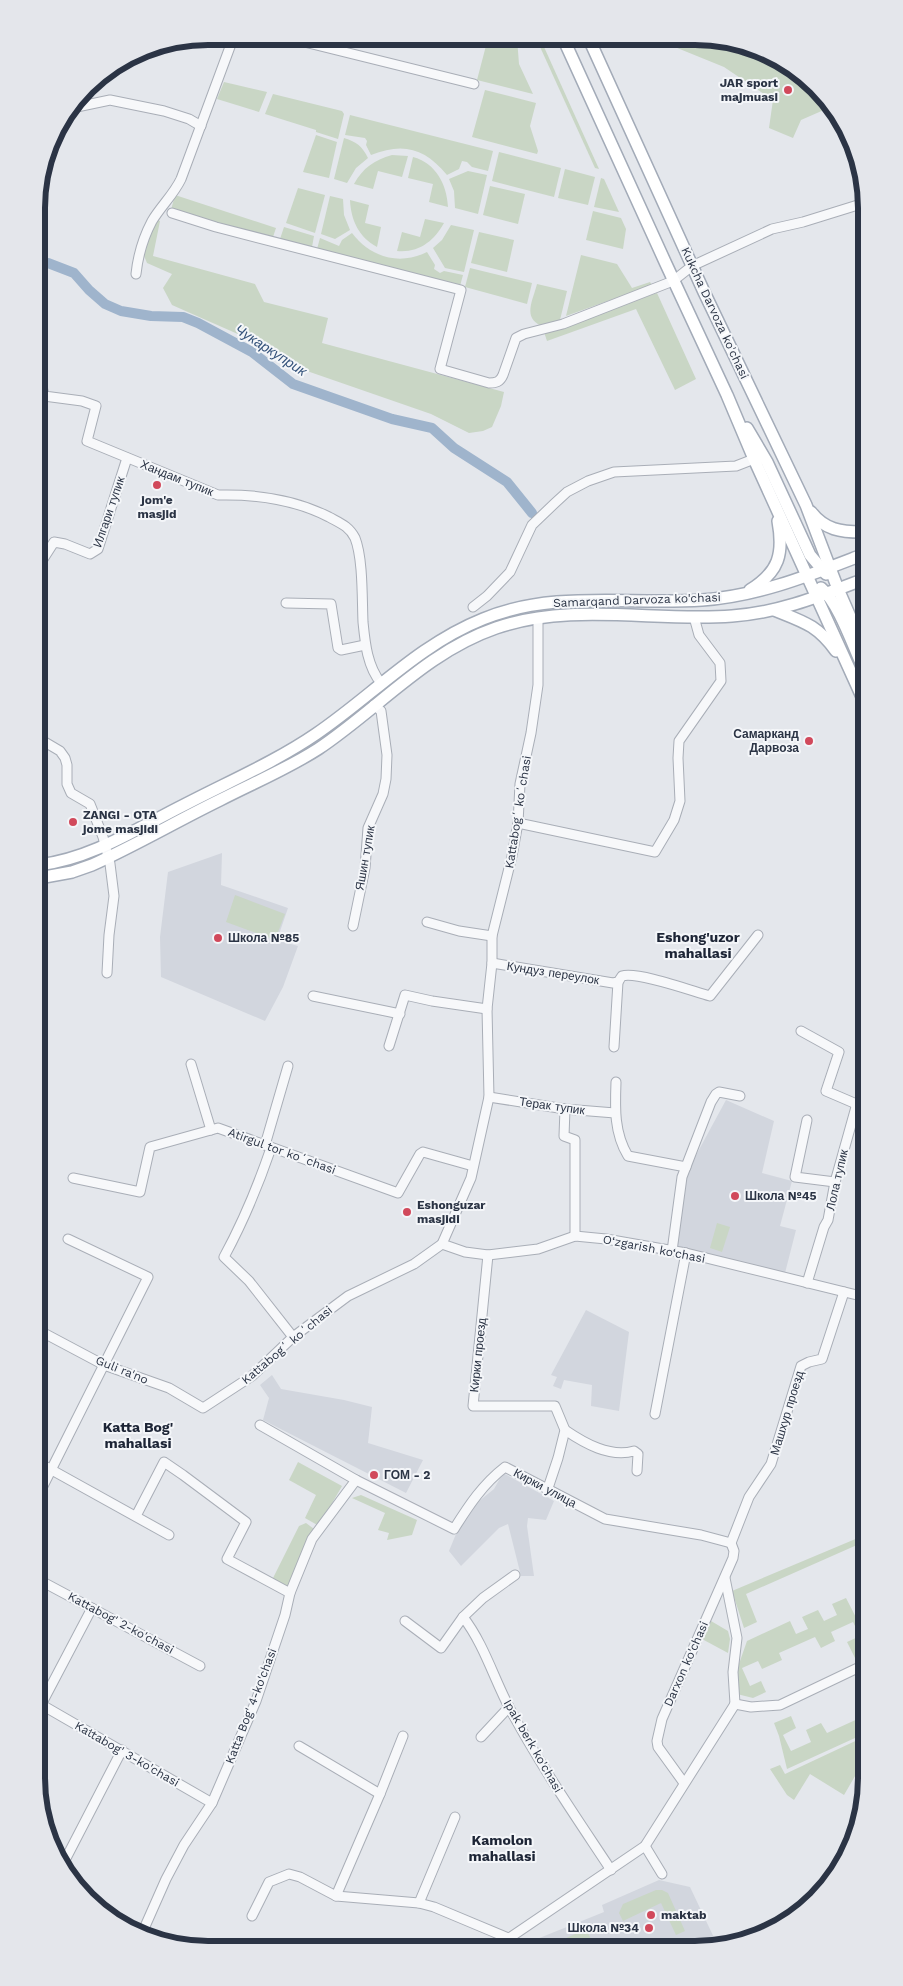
<svg xmlns="http://www.w3.org/2000/svg" width="903" height="1986" font-family="'Work Sans',sans-serif">
<style>
.built{fill:#d2d6de}
.green{fill:#c9d6c5}
.lines{fill:none;stroke-linecap:round;stroke-linejoin:round}
.canal{stroke:#9fb4cc;stroke-width:10}
.minor-casing{stroke:#a9aeb7;stroke-width:11}
.major-casing{stroke:#a3abb8;stroke-width:14}
.minor{stroke:#f7f8fa;stroke-width:9}
.major{stroke:#fff;stroke-width:11}
.poi-dot{fill:#d1495b;stroke:#f4f6f9;stroke-width:2}
.labels{text-anchor:middle;stroke-width:4;stroke-linejoin:round;paint-order:stroke}
.poi-label{font-size:12px;font-weight:bold;fill:#2b3445;stroke:#f4f6f9;text-anchor:start}
.street-label{font-size:12px;fill:#2b3445;stroke:#f4f6f9}
.water-label{font-size:14px;font-style:italic;fill:#34527a;stroke:#f4f6f9}
.neighbourhood-label{font-size:14px;font-weight:bold;fill:#1d2536;stroke:#f4f6f9}
.rim{fill:none;stroke:#2b3445;stroke-width:6}
</style>
<rect width="100%" height="100%" fill="#e4e7ec"/>
<!-- built -->
<g class="built">
<polygon points="222,853 221,885 288,908 277,940 298,946 283,987 265,1021 161,977 160,937 168,872"/>
<polygon points="726,1100 774,1121 762,1173 792,1181 780,1226 796,1230 785,1273 675,1246 684,1173 688,1170"/>
<polygon points="586,1310 629,1332 619,1411 591,1406 592,1385 564,1380 561,1389 553,1386 557,1377 551,1375"/>
<polygon points="272,1375 281,1389 344,1400 372,1407 368,1443 423,1460 406,1493 263,1420 269,1398 260,1385"/>
<polygon points="503,1473 554,1501 546,1520 528,1518 527,1526 534,1576 521,1576 508,1524 499,1528 461,1566 449,1551 456,1534 478,1502 494,1489"/>
<polygon points="659,1880 690,1887 717,1944 522,1945 604,1912 602,1905"/>
</g>
<!-- green -->
<g class="green">
<polygon points="488,38 517,38 519,64 533,94 477,80"/>
<polygon points="536,38 540,38 599,169 595,168"/>
<polygon points="655,39 729,39 809,79 833,106 801,120 793,138 769,128 773,100 724,67"/>
<polygon points="224,82 267,92 259,112 217,99"/>
<polygon points="485,90 536,103 530,126 538,151 537,154 472,137"/>
<polygon points="273,94 342,111 344,114 338,139 316,132 316,130 265,114"/>
<path d="M350,115l143,36 -5,20 -16,-4 -5,-5 -5,-1 -3,8 -12,6c-22,-27 -44,-33 -76,-20l-5,-10 1,-4 -2,-3 -20,-3z"/>
<polygon points="316,135 337,142 329,178 303,172"/>
<path d="M344,138c13,4 18,8 24,20l-12,10 -9,15 -13,-4z"/>
<polygon points="499,152 561,168 554,197 492,181"/>
<path d="M392,155l16,1 -6,21 -24,-6 -5,18 -19,-5c9,-16 20,-24 38,-29z"/>
<path d="M413,157c23,6 34,28 35,50l-19,-5 4,-18 -25,-6z"/>
<polygon points="565,169 595,177 588,205 558,198"/>
<polygon points="468,171 487,175 478,214 455,208 454,191 449,179"/>
<polygon points="601,178 604,179 619,212 594,207"/>
<polygon points="490,186 525,194 518,224 483,215"/>
<polygon points="298,188 325,195 315,233 286,223"/>
<polygon points="175,195 276,228 273,237 171,210"/>
<polygon points="330,196 343,199 344,215 350,230 335,239 321,234"/>
<path d="M350,200l19,5 -4,18 16,4 -4,20c-18,-10 -26,-26 -27,-47z"/>
<polygon points="593,211 621,218 626,229 623,249 586,240"/>
<polygon points="155,219 160,221 153,256 255,284 264,302 328,318 322,343 504,392 501,406 492,427 483,431 469,433 431,414 307,371 240,335 172,305 163,288 172,274 147,263 142,251"/>
<path d="M425,219l19,4c-10,18 -25,30 -47,28l5,-19 18,5z"/>
<polygon points="451,225 474,230 464,272 445,268 433,248 442,240"/>
<polygon points="284,227 314,236 312,247 280,239"/>
<polygon points="479,232 514,240 507,272 471,263"/>
<path d="M352,233c18,24 47,33 75,19l8,13 -1,4 6,4 4,-2 19,4 -3,11 -143,-37 3,-11 19,8 3,-6z"/>
<polygon points="581,255 617,264 632,288 650,282 652,285 566,316"/>
<polygon points="470,268 532,283 527,304 465,287"/>
<path d="M537,284l30,7 -7,29 -18,6c-20,-8 -9,-26 -5,-42z"/>
<polygon points="657,293 696,379 675,390 636,309 547,341 544,332"/>
<polygon points="235,895 285,914 275,940 226,922"/>
<polygon points="717,1223 730,1227 722,1252 710,1248"/>
<polygon points="298,1462 342,1486 319,1526 305,1518 316,1495 289,1480"/>
<polygon points="361,1495 417,1520 412,1535 387,1540 389,1533 378,1530 385,1513 352,1498"/>
<polygon points="306,1523 314,1529 286,1589 271,1582 299,1526"/>
<polygon points="865,1535 866,1541 746,1594 757,1622 744,1628 732,1591"/>
<polygon points="846,1598 866,1637 866,1655 856,1660 847,1642 860,1636 853,1622 831,1632 835,1641 821,1648 815,1637 779,1653 782,1660 762,1669 758,1661 742,1668 750,1686 761,1681 766,1692 753,1698 737,1694 733,1681 747,1641 790,1621 796,1634 808,1629 802,1617 818,1610 824,1621 837,1615 832,1604"/>
<polygon points="711,1621 728,1631 730,1639 728,1653 702,1639"/>
<polygon points="866,1703 866,1733 787,1769 779,1736 774,1723 791,1716 796,1728 783,1735 791,1751 811,1742 806,1730 821,1723 827,1733 862,1717 858,1707"/>
<polygon points="866,1736 866,1762 865,1765 862,1764 844,1795 810,1774 794,1800 787,1795 770,1769 780,1765 785,1774"/>
<polygon points="656,1890 662,1890 668,1893 685,1931 676,1935 661,1903 623,1921 619,1913 623,1904"/>
<polygon points="586,1929 594,1945 551,1945"/>
</g>
<g class="lines">
<!-- canal -->
<polyline class="canal" points="37,264 48,263 74,273 89,290 105,304 121,311 151,316 183,317 198,323 252,352 293,384 392,419 432,428 454,448 507,482 532,513"/>
<!-- minor casing -->
<g class="minor-casing">
<g id="minor">
<polyline points="284,37 474,84"/>
<polyline points="72,108 110,100 164,111 189,119 201,126"/>
<path d="M172,213l44,14 245,63 -21,79 49,14c7,0 11,-1 14,-8l13,-37 8,-4 39,-10 110,-43 19,-15 80,-37 31,-7 58,-18"/>
<path d="M136,274c2,-19 7,-36 16,-53 9,-15 22,-27 29,-42l53,-143"/>
<path d="M37,361l7,35 38,5 14,5 -9,35 131,54c39,-1 76,4 111,22 11,6 20,9 26,21 8,20 7,60 8,84 2,20 4,44 18,61"/>
<polyline points="38,567 54,542 65,544 90,554 98,549 127,458"/>
<polyline points="286,603 331,604 338,648 341,650 365,645"/>
<polyline points="473,607 487,596 510,572 532,525 555,503 567,492 588,481 614,472 736,466 754,459"/>
<polyline points="38,738 60,751 65,758 67,765 67,784 71,793 90,804 103,837 110,864 114,896 109,935 107,973"/>
<polyline points="518,823 655,852 674,820 680,801 678,758 679,741 721,681 720,663 699,635 694,617"/>
<polyline points="427,922 459,931 492,936"/>
<polyline points="353,926 365,868 368,828 383,794 386,779 387,755 381,711 374,705"/>
<path d="M492,963l121,20 5,-1 4,-6c15,-5 70,15 88,20l48,-61"/>
<polyline points="313,996 400,1014"/>
<polyline points="801,1031 839,1052 826,1091 854,1103 856,1107 835,1182 828,1220 824,1227 807,1283"/>
<polyline points="389,1046 405,995 432,1001 487,1009"/>
<polyline points="614,1047 618,982"/>
<polyline points="191,1064 211,1130"/>
<path d="M616,1082c-1,26 -2,51 12,74l58,11"/>
<polyline points="489,1097 565,1109 615,1113"/>
<polyline points="565,1109 564,1136 575,1140 575,1236"/>
<polyline points="807,1120 795,1177 835,1182"/>
<polyline points="265,1145 288,1066"/>
<path d="M271,1148c-13,38 -28,74 -47,109l25,24 44,56"/>
<polyline points="73,1178 140,1192 150,1147 218,1128 398,1193 420,1154 423,1152 473,1166"/>
<polyline points="442,1244 465,1252 488,1255 538,1249 575,1236 606,1239 686,1253 865,1297"/>
<polyline points="672,1251 682,1177 711,1102 716,1094 719,1092 740,1096"/>
<polyline points="488,1255 473,1406 555,1406 565,1430 558,1458 548,1488"/>
<polyline points="40,1331 104,1365 169,1388 203,1408 252,1376 293,1337 348,1296 414,1264 442,1244 471,1178 489,1097 487,1009 492,963 492,936 512,856 518,823 520,784 531,733 538,685 538,619"/>
<polyline points="655,1414 686,1253"/>
<path d="M260,1425l96,55 98,49c15,-24 29,-45 51,-62l100,52 96,16 30,8"/>
<path d="M565,1430c19,13 45,28 69,21l4,3 -1,17"/>
<polyline points="41,1464 169,1535"/>
<polyline points="41,1490 148,1277 68,1239"/>
<polyline points="136,1516 164,1462 183,1475 246,1522 227,1559 290,1593"/>
<polyline points="731,1543 749,1497 771,1464 801,1366 809,1362 822,1359 844,1292"/>
<polyline points="725,1578 737,1638 733,1672 735,1704"/>
<polyline points="41,1581 200,1666"/>
<path d="M463,1617c21,27 31,62 47,92 30,56 66,108 101,161"/>
<polyline points="405,1621 441,1648 463,1617 483,1598 515,1575"/>
<polyline points="42,1703 92,1608"/>
<polyline points="735,1704 751,1707 780,1705 866,1664"/>
<polyline points="42,1705 212,1803"/>
<polyline points="481,1737 509,1707"/>
<polyline points="299,1746 380,1794"/>
<polyline points="684,1783 658,1747 657,1741 662,1719 733,1558 734,1551 731,1543"/>
<polyline points="645,1846 662,1874"/>
<polyline points="62,1866 122,1750"/>
<polyline points="336,1896 380,1794 403,1736"/>
<polyline points="419,1903 455,1817"/>
<polyline points="252,1916 269,1882 289,1874 300,1877 336,1896 419,1903 434,1907 508,1938"/>
<polyline points="143,1931 166,1879 184,1845 212,1803 256,1701 285,1615 290,1593 312,1539 356,1480"/>
<polyline points="499,1945 645,1846 735,1704"/>
</g>
</g>
<!-- major casing -->
<g class="major-casing">
<g id="major">
<polyline points="563,38 666,264 727,395 754,459 863,699"/>
<polyline points="589,39 704,292 806,505 838,589 862,644"/>
<polyline points="747,428 767,462 810,555 826,574"/>
<path d="M811,512c14,18 30,20 51,20"/>
<path d="M821,588c18,15 32,58 42,79"/>
<path d="M750,590c29,-18 34,-36 28,-69"/>
<path d="M774,610c30,12 43,15 62,41"/>
<path d="M39,865c52,-6 99,-37 145,-60 44,-23 91,-43 132,-71 56,-38 102,-89 167,-115 70,-29 145,-14 219,-19 57,-4 108,-25 160,-45"/>
<path d="M39,878l33,-6 20,-7c44,-20 85,-44 128,-65 33,-17 67,-31 98,-51 60,-40 108,-97 178,-121 75,-26 159,-6 236,-12 46,-3 88,-20 130,-36"/>
</g>
</g>
<!-- minor -->
<use href="#minor" class="minor"/>
<!-- major -->
<use href="#major" class="major"/>
</g>
<!-- markers -->
<g class="poi-dot">
<circle cx="788" cy="90" r="5"/>
<circle cx="157" cy="485" r="5"/>
<circle cx="809" cy="741" r="5"/>
<circle cx="73" cy="822" r="5"/>
<circle cx="218" cy="938" r="5"/>
<circle cx="735" cy="1196" r="5"/>
<circle cx="407" cy="1212" r="5"/>
<circle cx="374" cy="1475" r="5"/>
<circle cx="651" cy="1915" r="5"/>
<circle cx="649" cy="1928" r="5"/>
</g>
<g class="labels">
<!-- poi labels -->
<g class="poi-label">
<text x="778" y="87" text-anchor="end">JAR sport<tspan x="778" dy="14">majmuasi</tspan></text>
<text x="157" y="504" text-anchor="middle">jom'e<tspan x="157" dy="14">masjid</tspan></text>
<text x="799" y="738" text-anchor="end">Самарканд<tspan x="799" dy="14">Дарвоза</tspan></text>
<text x="83" y="819">ZANGI - OTA<tspan x="83" dy="14">jome masjidi</tspan></text>
<text x="228" y="942">Школа №85</text>
<text x="745" y="1200">Школа №45</text>
<text x="417" y="1209">Eshonguzar<tspan x="417" dy="14">masjidi</tspan></text>
<text x="384" y="1479">ГОМ - 2</text>
<text x="661" y="1919">maktab</text>
<text x="639" y="1932" text-anchor="end">Школа №34</text>
</g>
<!-- street labels -->
<g class="street-label">
<text transform="translate(715 313) rotate(65)" y="4">Kukcha Darvoza ko'chasi</text>
<text transform="translate(177 478) rotate(22)" y="4">Хандам тупик</text>
<text transform="translate(109 512) rotate(-71)" y="4">Илгари тупик</text>
<text transform="translate(637 600) rotate(-2)" y="4">Samarqand Darvoza ko'chasi</text>
<text transform="translate(518 812) rotate(-81)" y="4">Kattabogʻ koʻchasi</text>
<text transform="translate(365 858) rotate(-80)" y="4">Яшин тупик</text>
<text transform="translate(553 973) rotate(9)" y="4">Кундуз переулок</text>
<text transform="translate(552 1106) rotate(8)" y="4">Терак тупик</text>
<text transform="translate(282 1151) rotate(20)" y="4">Atirgul tor koʻchasi</text>
<text transform="translate(837 1180) rotate(-77)" y="4">Лола тупик</text>
<text transform="translate(654 1249) rotate(11)" y="4">O‘zgarish ko‘chasi</text>
<text transform="translate(287 1345) rotate(-40)" y="4">Kattabogʻ koʻchasi</text>
<text transform="translate(478 1355) rotate(-84)" y="4">Кирки проезд</text>
<text transform="translate(122 1370) rotate(22)" y="4">Guli ra'no</text>
<text transform="translate(787 1413) rotate(-73)" y="4">Машхур проезд</text>
<text transform="translate(545 1488) rotate(28)" y="4">Кирки улица</text>
<text transform="translate(121 1623) rotate(28)" y="4">Kattabog' 2-ko'chasi</text>
<text transform="translate(686 1664) rotate(-66)" y="4">Darxon ko'chasi</text>
<text transform="translate(251 1706) rotate(-69)" y="4">Katta Bog' 4-ko'chasi</text>
<text transform="translate(533 1746) rotate(60)" y="4">Ipak berk ko'chasi</text>
<text transform="translate(127 1754) rotate(30)" y="4">Kattabog' 3-ko'chasi</text>
</g>
<!-- water labels -->
<g class="water-label">
<text transform="translate(271 350) rotate(33)" y="5">Чукаркуприк</text>
</g>
<!-- neighbourhood labels -->
<g class="neighbourhood-label">
<text x="698" y="942">Eshong'uzor<tspan x="698" dy="16">mahallasi</tspan></text>
<text x="138" y="1432">Katta Bog'<tspan x="138" dy="16">mahallasi</tspan></text>
<text x="502" y="1845">Kamolon<tspan x="502" dy="16">mahallasi</tspan></text>
</g>
</g>
<!-- crop -->
<path d="M0 0H903V1986H0ZM208 45H695A163 163 0 0 1 858 208V1778A163 163 0 0 1 695 1941H208A163 163 0 0 1 45 1778V208A163 163 0 0 1 208 45Z" fill="#e4e6eb" fill-rule="evenodd"/>
<path class="rim" d="M208 45H695A163 163 0 0 1 858 208V1778A163 163 0 0 1 695 1941H208A163 163 0 0 1 45 1778V208A163 163 0 0 1 208 45Z"/>
</svg>
